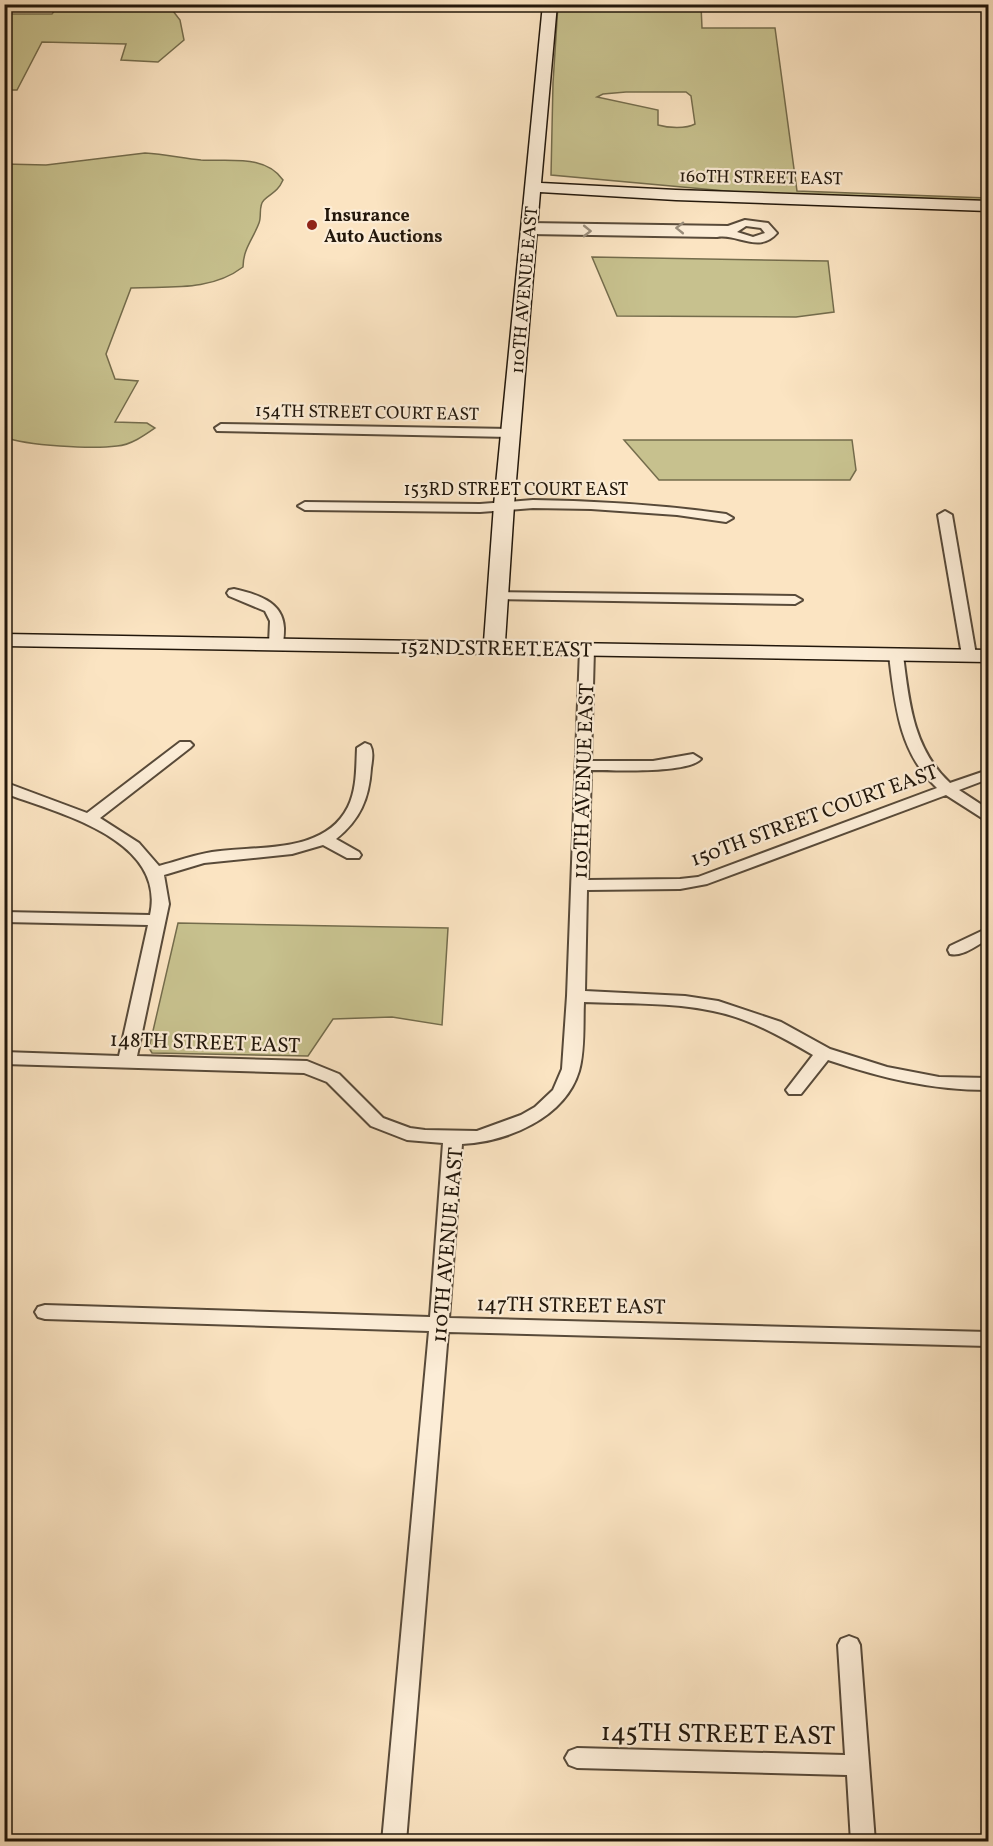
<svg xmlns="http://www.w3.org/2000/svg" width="993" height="1846" font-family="Vollkorn,serif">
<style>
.green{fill:#c7c18e;stroke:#746c4c;stroke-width:1.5;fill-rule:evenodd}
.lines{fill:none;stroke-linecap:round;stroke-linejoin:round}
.street-casing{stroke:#584a39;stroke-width:4}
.secondary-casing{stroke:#22170b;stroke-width:3}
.street{fill:#fcedd7;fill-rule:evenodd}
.secondary{fill:#fcedd7;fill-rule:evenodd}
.oneway{stroke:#9a8d7b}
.poi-dot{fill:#8f2418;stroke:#fcedd7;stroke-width:2}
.labels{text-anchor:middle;stroke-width:4.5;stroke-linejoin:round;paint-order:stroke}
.far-street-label{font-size:18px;fill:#22170b;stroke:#fcedd7}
.far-poi-label{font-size:18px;font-weight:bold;fill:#22170b;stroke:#fcedd7;text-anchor:start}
.street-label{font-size:21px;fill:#22170b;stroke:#fcedd7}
.near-street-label{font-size:26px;fill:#22170b;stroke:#fcedd7}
</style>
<rect width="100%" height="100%" fill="#fbe4c2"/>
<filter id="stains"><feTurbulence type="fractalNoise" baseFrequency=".00333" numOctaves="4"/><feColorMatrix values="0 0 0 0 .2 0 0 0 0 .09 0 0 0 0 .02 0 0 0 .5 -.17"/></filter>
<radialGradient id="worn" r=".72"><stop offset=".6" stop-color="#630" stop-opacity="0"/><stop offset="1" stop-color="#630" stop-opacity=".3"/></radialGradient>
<!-- green -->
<g class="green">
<polygon points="59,5 142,6 173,11 180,20 184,40 158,62 121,60 126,44 42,42 17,90 5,90 5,14 52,14"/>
<path d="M558,5h143l1,23h73l22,163 191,7v4l-251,-10 -186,-17 2,-92zM626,92h60l5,4 4,28c-9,5 -27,4 -37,1v-15l-61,-13 6,-3z"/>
<path d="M145,153c19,1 37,5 56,7 28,2 64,-6 82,20 -6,13 -11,12 -19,20 -6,6 -2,15 -5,23 -6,16 -16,26 -16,44 -33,25 -74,19 -112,21l-25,66 9,25 23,2 -23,41 32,1 8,5c-10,7 -24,17 -38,18 -24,3 -91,0 -112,-9v-273l41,1z"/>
<polygon points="592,257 828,261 834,312 796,317 617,316"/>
<polygon points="624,440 852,440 856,470 850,480 659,480"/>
<polygon points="178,923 448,928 442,1025 392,1017 333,1019 308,1056 152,1053 149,1048"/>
</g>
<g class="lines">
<!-- street casing -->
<g class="street-casing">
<g id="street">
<path d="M745,220l23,3 9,10c-18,21 -40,0 -60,4l-188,-3 -5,-3 2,-3 -2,-2 5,-3 199,3zM746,226l15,2 4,5 -12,4 -16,-5z"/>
<polygon points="221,424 511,429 517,433 511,437 217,431 215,428"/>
<path d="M533,500c65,1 129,5 193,14l7,4 -7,4 -49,-7 -86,-6 -58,-1 -53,4 -175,-2 -7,-4 7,-4 175,2z"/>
<polygon points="945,511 952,515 976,655 969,659 962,655 938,515"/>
<path d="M234,589c22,5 49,12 50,39 0,7 0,13 -3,19h-10l-2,-3 1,-23 -5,-10 -36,-15 -2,-3 2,-3z"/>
<polygon points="498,592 795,596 802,600 795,604 493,599 491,596"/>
<path d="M587,645l7,4 -3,112h62l40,-7 8,5c-14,15 -89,11 -110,11l-3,110 92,-1 18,-2 239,-89c-38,-35 -42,-84 -48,-133l7,-4 7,4c6,47 10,94 47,128l38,-13v9l-29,11 29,19v11l-6,-2 -36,-23 -239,89 -27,5 -93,1 -2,101 100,5 33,5 63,21 49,27 57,18 52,10 49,1v12c-57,0 -106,-12 -160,-30l-27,34h-12l-3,-4 27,-35c-31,-18 -64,-37 -100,-44 -42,-9 -86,-7 -129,-9 -1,21 1,48 -5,69 -14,47 -72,71 -117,73l-13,174 539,14v14l-540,-14 -42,510h-24l47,-511 -384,-12 -7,-2 -3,-5 3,-5 7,-2 385,12 13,-174 -36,-3 -36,-14 -44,-44 -23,-9 -300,-9v-12l115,4 29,-131 -144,-3v-10l146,3c17,-76 -92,-102 -146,-122v-11l83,31 93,-71h10l3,3 -3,3 -90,70 39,25 20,23c18,-5 35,-11 53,-14 45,-7 112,3 136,-45 9,-18 8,-40 9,-59l8,-5 5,2c4,7 2,16 1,23 -2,31 -11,52 -35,71l23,13 2,3 -2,3h-12l-24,-13 -31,9 -88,9 -40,12 5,29 -32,152 170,5 32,13 44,44 27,10 15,2 52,1 44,-16 14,-8 18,-17 9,-21 5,-73 13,-347z"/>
<path d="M988,928v11c-11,6 -25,18 -38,15l-2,-4 2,-4z"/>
<polygon points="849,1636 857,1639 860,1645 875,1842 851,1842 847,1775 577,1768 569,1765 565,1758 569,1751 577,1748 845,1755 838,1645 841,1639"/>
</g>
</g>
<!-- secondary casing -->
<g class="secondary-casing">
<polygon id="secondary" points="543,4 557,4 541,183 676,190 988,201 988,211 676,200 540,192 514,505 505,642 988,650 988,662 4,646 4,634 484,642 494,505"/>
</g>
<!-- street -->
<use href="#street" class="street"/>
<!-- secondary -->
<use href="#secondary" class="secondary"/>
</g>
<!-- one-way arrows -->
<defs><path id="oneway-chevron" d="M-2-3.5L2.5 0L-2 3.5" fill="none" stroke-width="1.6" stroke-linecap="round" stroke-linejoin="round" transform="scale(1.5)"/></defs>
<g class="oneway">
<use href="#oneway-chevron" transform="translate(680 228) rotate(-179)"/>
<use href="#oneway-chevron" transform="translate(587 231) rotate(1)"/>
</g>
<!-- markers -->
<circle class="poi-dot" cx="312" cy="225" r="6"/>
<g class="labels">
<!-- far-street labels -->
<g class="far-street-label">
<text transform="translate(761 177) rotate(1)" y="6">160TH STREET EAST</text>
<text transform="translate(524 290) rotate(-85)" y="6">110TH AVENUE EAST</text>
<text transform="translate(367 412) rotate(1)" y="6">154TH STREET COURT EAST</text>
<text x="516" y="495">153RD STREET COURT EAST</text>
</g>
<!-- far-poi labels -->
<g class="far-poi-label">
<text x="324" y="221">Insurance<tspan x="324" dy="21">Auto Auctions</tspan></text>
</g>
<!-- street labels -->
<g class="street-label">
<text transform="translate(496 648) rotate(1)" y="7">152ND STREET EAST</text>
<text transform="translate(583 781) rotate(-88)" y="7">110TH AVENUE EAST</text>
<text transform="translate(814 815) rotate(-20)" y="7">150TH STREET COURT EAST</text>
<text transform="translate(205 1042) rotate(2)" y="7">148TH STREET EAST</text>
<text transform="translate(447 1245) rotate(-85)" y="7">110TH AVENUE EAST</text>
<text transform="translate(571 1305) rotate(1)" y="7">147TH STREET EAST</text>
</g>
<!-- near-street labels -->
<g class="near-street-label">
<text transform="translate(718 1733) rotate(1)" y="9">145TH STREET EAST</text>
</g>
</g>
<!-- margin -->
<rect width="993" height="1846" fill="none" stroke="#fbe4c2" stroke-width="24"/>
<rect x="6" y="6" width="981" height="1834" fill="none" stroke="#22170b" stroke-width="3"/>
<rect x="12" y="12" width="969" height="1822" fill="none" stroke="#22170b" stroke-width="1.5"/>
<rect width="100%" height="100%" filter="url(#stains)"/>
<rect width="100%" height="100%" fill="url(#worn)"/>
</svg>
